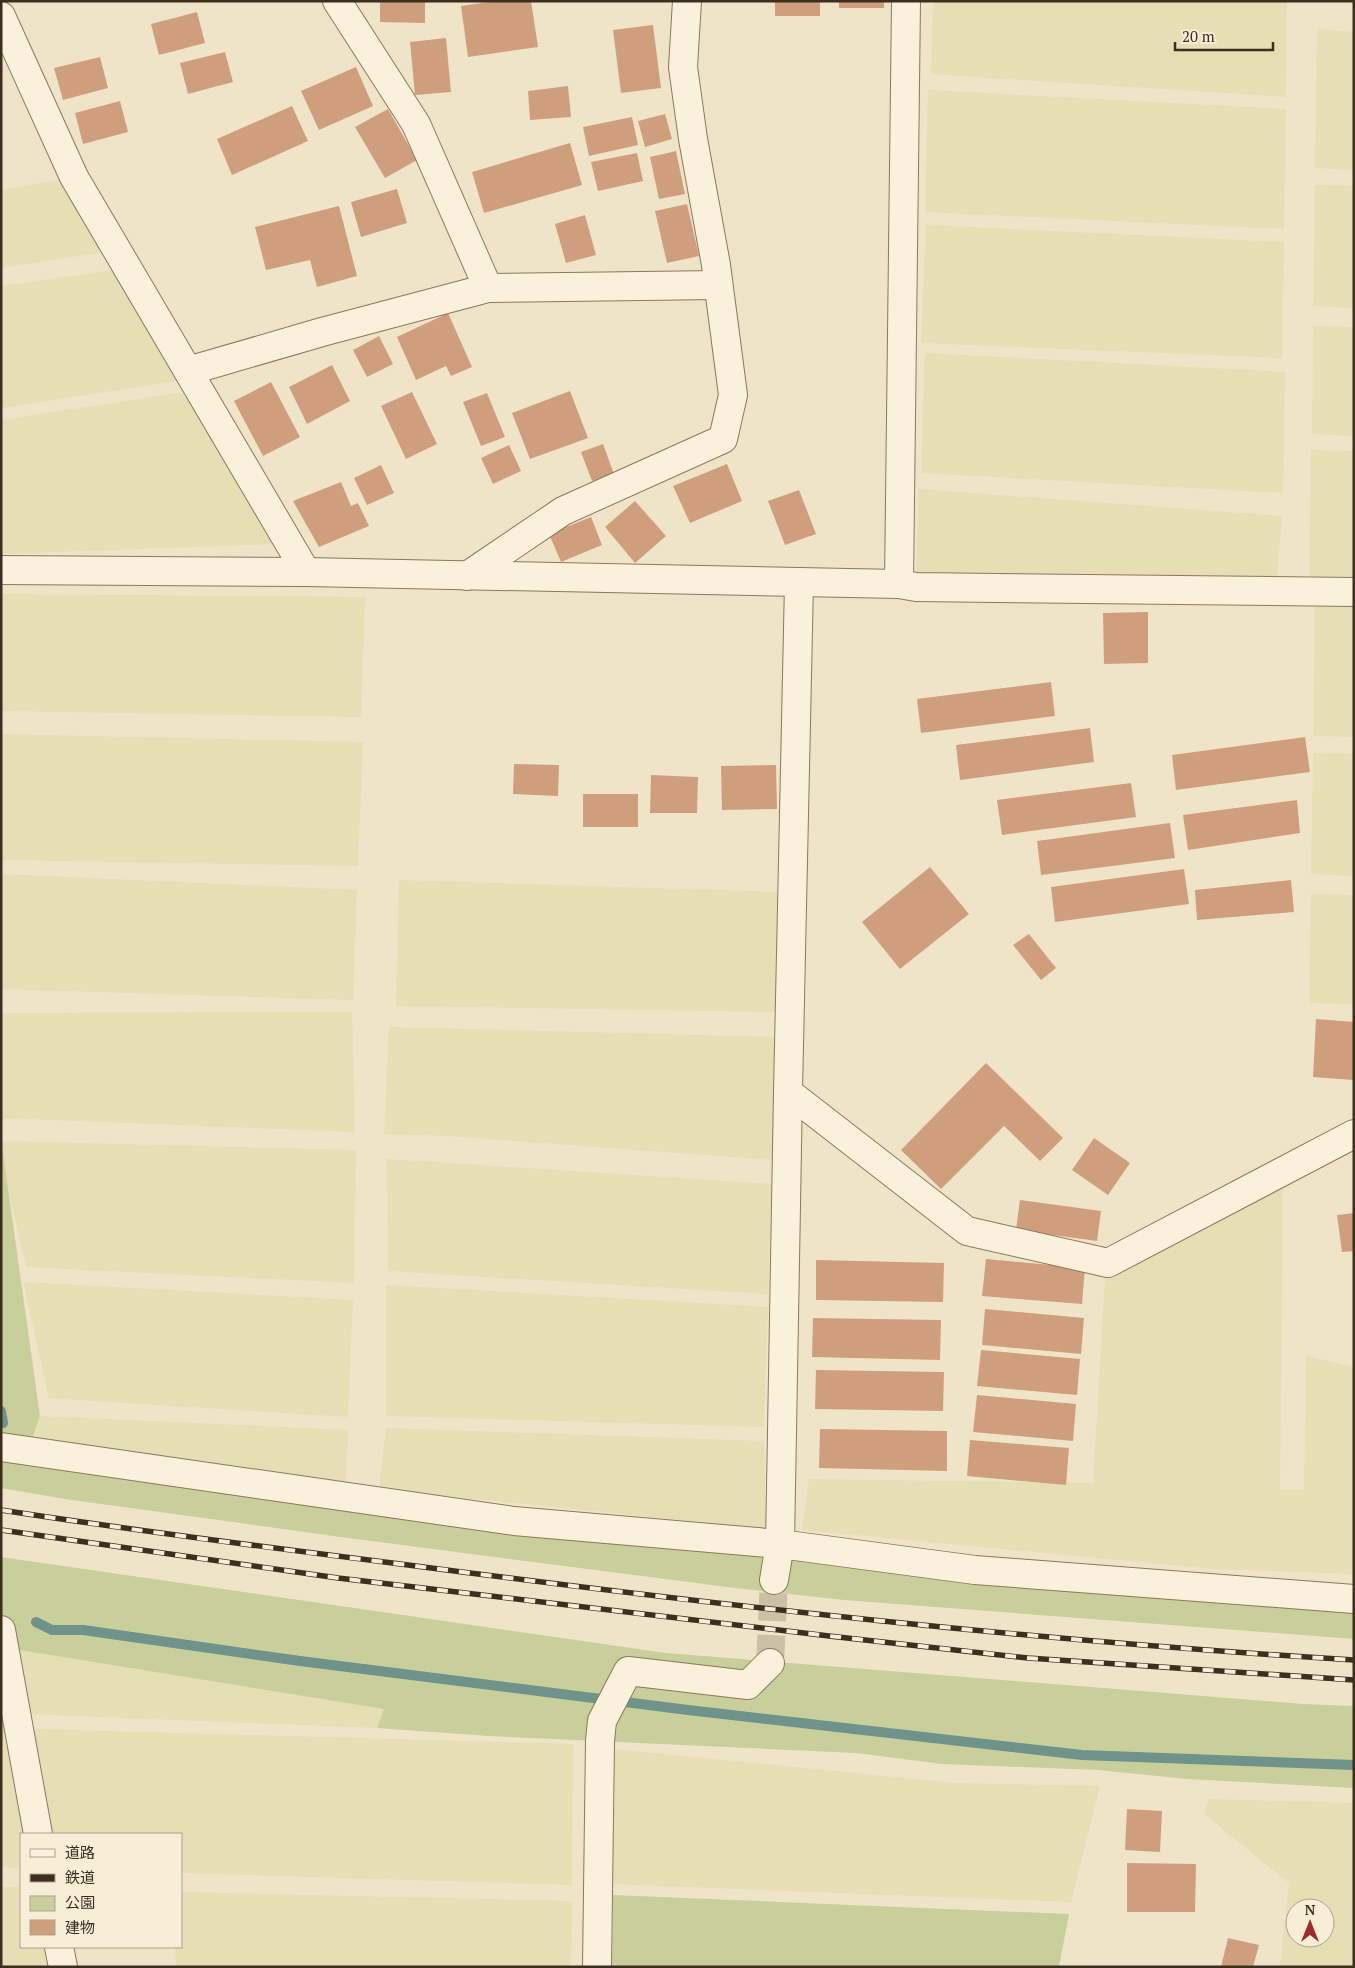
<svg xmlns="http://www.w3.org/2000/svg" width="1355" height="1968" font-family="'PT Serif','Noto Sans JP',serif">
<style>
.farmland{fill:#e6deb5;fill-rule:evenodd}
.green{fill:#c9cf9b}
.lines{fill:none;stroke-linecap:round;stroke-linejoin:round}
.stream{stroke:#6f938a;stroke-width:10}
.building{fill:#cf9f7d}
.minor-tunnel{stroke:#ccc0a6;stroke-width:28;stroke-dasharray:28 14;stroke-linecap:butt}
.minor-casing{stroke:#8d765c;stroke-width:30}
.minor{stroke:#faf1dc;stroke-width:28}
.rail-casing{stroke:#3d2e20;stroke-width:5.5}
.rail{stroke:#f7eed8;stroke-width:4;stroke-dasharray:11;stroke-linecap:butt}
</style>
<rect width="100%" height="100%" fill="#f0e4c8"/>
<!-- farmland -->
<g class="farmland">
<polygon points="933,1 1287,1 1286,97 931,74"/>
<polygon points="1317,29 1354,32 1354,170 1315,168"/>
<polygon points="928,90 1286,109 1284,229 925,212"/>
<polygon points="74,177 117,250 1,268 1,190"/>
<polygon points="1315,185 1354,186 1354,308 1313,306"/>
<polygon points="926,225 1284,242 1282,358 921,343"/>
<polygon points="128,268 183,380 1,408 1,286"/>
<polygon points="1313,326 1354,327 1354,436 1312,434"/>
<polygon points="925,353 1285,372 1283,493 921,473"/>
<polygon points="185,392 275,544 1,554 1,420"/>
<polygon points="1311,450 1354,451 1354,590 1309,590"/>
<polygon points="918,489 1282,516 1276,591 916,587"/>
<polygon points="1,594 365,597 361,717 1,711"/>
<polygon points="1315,598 1354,598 1354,737 1313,736"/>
<polygon points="1,734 363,742 358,866 1,860"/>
<polygon points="1313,753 1354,754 1354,876 1311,874"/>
<polygon points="1,874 357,890 353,1000 1,989"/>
<polygon points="399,880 781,892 777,1012 396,1006"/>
<polygon points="1311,894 1354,895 1354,1004 1309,1003"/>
<polygon points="352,1012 355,1132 1,1118 1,1013"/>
<polygon points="389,1027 778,1037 773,1160 447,1136 384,1134"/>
<polygon points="1,1141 356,1150 354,1283 26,1267 1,1158"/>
<polygon points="387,1159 772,1184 768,1294 388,1271"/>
<polygon points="1283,1183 1280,1490 1304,1490 1306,1356 1354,1367 1354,1574 1214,1569 802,1530 809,1479 1093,1483 1105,1279"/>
<polygon points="23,1282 353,1300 348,1417 49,1398"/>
<polygon points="386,1285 768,1307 764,1427 386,1416"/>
<polygon points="40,1416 348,1430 345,1497 28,1451"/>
<polygon points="386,1428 764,1441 766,1529 379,1489"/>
<polygon points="1,1639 212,1681 384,1709 377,1728 1,1713"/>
<polygon points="1,1728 573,1744 572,1885 181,1873 181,1834 21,1834 21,1868 1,1867"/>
<polygon points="613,1749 954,1783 1100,1786 1071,1902 610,1884"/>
<path d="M1209,1799l145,4v164h-74l9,-84 -85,-69zM1295,1908h30v30h-30z"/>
<polygon points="1,1887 21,1887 21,1947 59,1947 63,1967 1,1967"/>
<polygon points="181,1892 572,1901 571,1967 176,1967 175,1947 181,1947"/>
</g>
<!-- green -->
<g class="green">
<polygon points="1,1139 40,1416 29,1448 277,1487 1354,1599 1354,1639 844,1600 735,1588 348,1538 65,1499 1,1488"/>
<polygon points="1,1557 666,1653 1303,1704 1354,1706 1354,1788 1187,1779 1098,1770 942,1764 856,1753 489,1736 377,1728 384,1709 1,1647"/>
<polygon points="613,1895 1069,1914 1059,1967 612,1967"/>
</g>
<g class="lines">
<!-- stream -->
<g class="stream">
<polyline points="1,1411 3,1423"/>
<polyline points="36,1622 52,1630 83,1630 300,1661 688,1710 1082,1755 1354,1765"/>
</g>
</g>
<!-- building -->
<g class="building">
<polygon points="380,1 425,1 425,23 380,22"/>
<polygon points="496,1 531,1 538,47 468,57 461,6"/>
<rect x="775" y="1" width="45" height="15"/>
<rect x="839" y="1" width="45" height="7"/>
<polygon points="197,12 205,43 159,55 151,24"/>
<polygon points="653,25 661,88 621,93 613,30"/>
<polygon points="446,38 451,92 415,95 410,42"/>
<polygon points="225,52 233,82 188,94 180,63"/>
<polygon points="100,57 108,88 63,100 54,68"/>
<polygon points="356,67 373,106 319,130 301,91"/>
<polygon points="568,86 571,117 530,120 528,91"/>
<polygon points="120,101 128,132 83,144 75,113"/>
<polygon points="292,106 308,141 232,175 217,139"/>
<polygon points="388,109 417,160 385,178 355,127"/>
<polygon points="665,114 672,139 645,147 638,121"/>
<polygon points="632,117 638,145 589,156 583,127"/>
<polygon points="570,143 582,185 484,213 472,172"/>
<polygon points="676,151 685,194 659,199 650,157"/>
<polygon points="637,153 643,181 598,191 591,162"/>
<polygon points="397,189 407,223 361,237 351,202"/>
<polygon points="687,204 699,256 667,263 655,211"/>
<polygon points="339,206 357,276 317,287 310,260 266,270 255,227"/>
<polygon points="585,215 596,255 566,263 555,224"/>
<polygon points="448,313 472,367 451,376 446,366 416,380 397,337"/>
<polygon points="379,336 393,364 367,377 353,350"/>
<polygon points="332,365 350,401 307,424 289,387"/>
<polygon points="271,382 300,437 263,456 234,401"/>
<polygon points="570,391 588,438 530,459 512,413"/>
<polygon points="412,392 437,444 406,459 381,406"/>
<polygon points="487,393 505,437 481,446 463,402"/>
<polygon points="603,444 614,474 592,481 581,452"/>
<polygon points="509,445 521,471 493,484 481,458"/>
<polygon points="727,464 742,501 690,523 673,486"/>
<polygon points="381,465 394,493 367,505 354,478"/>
<polygon points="341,482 351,506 358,503 369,526 319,547 293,501"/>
<polygon points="799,490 816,534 785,545 768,501"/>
<polygon points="635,501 666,536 635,563 605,527"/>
<polygon points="591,517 602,545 561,562 549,534"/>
<polygon points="1148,612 1148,663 1104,664 1103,613"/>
<polygon points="1051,682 1055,716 921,733 917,699"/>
<polygon points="1090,728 1094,762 960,780 956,745"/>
<polygon points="1305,737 1310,772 1176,790 1172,755"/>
<polygon points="514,764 559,765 558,796 513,794"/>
<polygon points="776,765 777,809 722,810 721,766"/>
<polygon points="651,775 698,777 697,813 650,813"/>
<polygon points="1131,783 1136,817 1002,835 997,800"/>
<rect x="583" y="794" width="55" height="33"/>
<polygon points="1297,800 1300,833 1188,850 1183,815"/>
<polygon points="1170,823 1175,858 1041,875 1037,841"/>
<polygon points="930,867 969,914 900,969 862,922"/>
<polygon points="1184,869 1189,904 1055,922 1051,887"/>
<polygon points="1291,880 1294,912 1197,920 1195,890"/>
<polygon points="1029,934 1056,968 1041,980 1013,945"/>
<polygon points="1316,1019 1354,1022 1354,1080 1313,1077"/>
<polygon points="986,1063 1063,1138 1040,1161 1004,1126 941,1189 901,1150"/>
<polygon points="1094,1138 1130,1163 1108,1195 1072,1170"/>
<polygon points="1020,1200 1101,1211 1097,1241 1016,1230"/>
<polygon points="1354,1213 1354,1251 1342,1252 1337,1215"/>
<polygon points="986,1259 1085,1268 1082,1304 982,1296"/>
<polygon points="816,1260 944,1263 943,1302 816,1300"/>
<polygon points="985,1309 1084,1318 1081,1354 982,1345"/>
<polygon points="813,1318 941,1320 940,1360 812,1357"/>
<polygon points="981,1350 1080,1359 1077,1395 977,1386"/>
<polygon points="816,1370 944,1372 943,1411 815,1409"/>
<polygon points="977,1395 1076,1404 1073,1441 973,1432"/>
<polygon points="820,1429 947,1431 947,1471 819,1468"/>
<polygon points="970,1440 1069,1448 1066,1485 967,1476"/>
<polygon points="1127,1809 1162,1811 1160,1852 1125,1850"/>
<polygon points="1127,1863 1196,1864 1195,1912 1127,1912"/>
<polygon points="1228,1938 1259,1945 1253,1967 1221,1967"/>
</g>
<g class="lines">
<!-- minor-tunnel -->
<polyline class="minor-tunnel" points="770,1663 774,1580"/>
<!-- minor casing -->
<g class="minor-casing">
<g id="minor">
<polyline points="337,1 416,124 488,288"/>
<polyline points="1,16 74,177 306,572"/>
<polyline points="188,371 322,332 488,288 718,285"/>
<polyline points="1,570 306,572 899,584 916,587 1354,592"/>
<polyline points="467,576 563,511 723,439 733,395 716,265 693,139 683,67 687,1"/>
<polyline points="899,584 906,1"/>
<polyline points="788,1092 967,1231 1108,1263 1354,1134"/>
<polyline points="1,1447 514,1521 780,1544 975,1570 1354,1599"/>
<polyline points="774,1580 780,1544 788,1092 799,583"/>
<polyline points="1,1630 38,1834"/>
<polyline points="59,1947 63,1967"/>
<polyline points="597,1967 600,1741 602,1721 628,1671 748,1685 770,1663"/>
</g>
</g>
<!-- minor -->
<use href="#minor" class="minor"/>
<!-- rail casing -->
<g class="rail-casing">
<g id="rail">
<path d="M1,1510c136,21 271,38 407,55 314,41 629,76 946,95"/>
<polyline points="1,1530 338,1578 829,1636 1028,1658 1354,1680"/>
</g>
</g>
<!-- rail -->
<use href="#rail" class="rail"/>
</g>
<!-- border -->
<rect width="1355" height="1968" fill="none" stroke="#3d2e20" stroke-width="5"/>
<!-- legend -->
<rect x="20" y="1833" width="162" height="115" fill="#f7eed8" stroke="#ada18e"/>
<rect x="30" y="1849" width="25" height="8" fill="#faf1dc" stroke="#ada18e"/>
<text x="65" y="1858" font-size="15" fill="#3d2e20">道路</text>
<rect x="30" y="1874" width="25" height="8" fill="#3d2e20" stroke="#ada18e"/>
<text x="65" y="1883" font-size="15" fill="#3d2e20">鉄道</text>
<rect x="30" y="1896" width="25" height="15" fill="#c9cf9b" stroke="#ada18e"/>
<text x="65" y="1908" font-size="15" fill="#3d2e20">公園</text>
<rect x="30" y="1920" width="25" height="15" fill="#cf9f7d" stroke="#ada18e"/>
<text x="65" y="1933" font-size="15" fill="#3d2e20">建物</text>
<!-- north arrow -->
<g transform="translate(1310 1923)"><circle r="24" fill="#f7eed8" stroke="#ada18e"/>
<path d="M0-4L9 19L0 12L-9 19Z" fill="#9e2a2b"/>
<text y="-8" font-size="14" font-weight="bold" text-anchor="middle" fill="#3d2e20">N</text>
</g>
<!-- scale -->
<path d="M1175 42v8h98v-8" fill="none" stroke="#3d2e20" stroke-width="2.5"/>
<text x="1182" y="42" font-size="15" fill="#3d2e20" stroke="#f7eed8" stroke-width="4" paint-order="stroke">20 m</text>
</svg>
